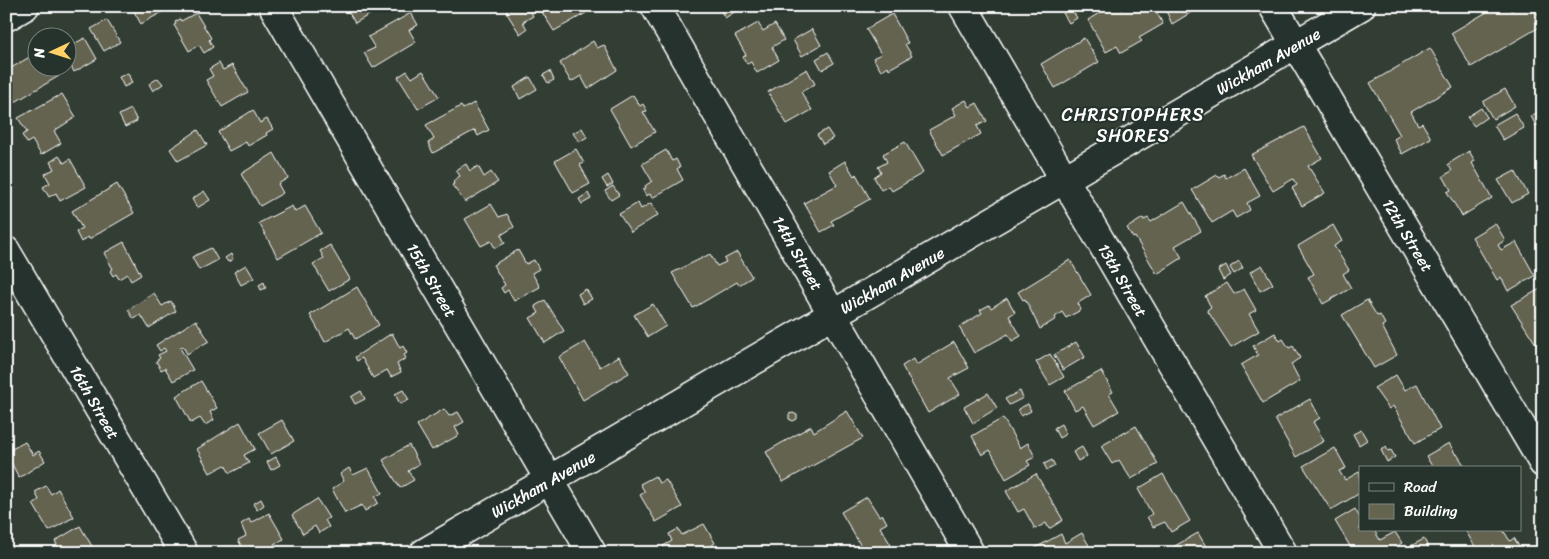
<svg xmlns="http://www.w3.org/2000/svg" width="1549" height="559" font-family="Sriracha,sans-serif">
<style>
.building{fill:#64644f;stroke:#fff}
.lines{fill:none;stroke-linecap:round;stroke-linejoin:round}
.minor-casing{stroke:#fff;stroke-width:31}
.secondary-casing{stroke:#fff;stroke-width:31}
.minor{stroke:#26332d;stroke-width:28}
.secondary{stroke:#26332d;stroke-width:28}
.labels{text-anchor:middle;stroke-width:4;stroke-linejoin:round;paint-order:stroke}
.street-label{font-size:16px;fill:#fff;stroke:#26332d}
.neighbourhood-label{font-size:18px;letter-spacing:1px;fill:#fff;stroke:#26332d}
</style>
<rect width="100%" height="100%" fill="#323d34"/>
<filter id="ink" filterUnits="userSpaceOnUse"><feTurbulence type="fractalNoise" baseFrequency=".02" numOctaves="2"/><feDisplacementMap in="SourceGraphic" scale="10" xChannelSelector="R" yChannelSelector="G"/><feConvolveMatrix kernelMatrix="1 2 1 2 8 2 1 2 1" color-interpolation-filters="sRGB"/></filter>
<g filter="url(#ink)">
<!-- building -->
<g class="building">
<polygon points="131,6 173,6 141,24"/>
<polygon points="345,6 380,6 381,8 355,23"/>
<polygon points="528,6 533,16 523,22 527,29 520,34 506,12 516,6"/>
<polygon points="551,6 582,6 586,13 554,31 542,12"/>
<polygon points="718,6 744,6 725,18"/>
<polygon points="845,6 859,6 849,13"/>
<polygon points="864,6 877,6 867,12"/>
<polygon points="1110,6 1119,6 1121,10 1127,6 1153,6 1163,24 1139,38 1142,41 1121,53 1117,46 1106,52 1088,20"/>
<polygon points="1164,6 1200,6 1200,7 1172,24"/>
<polygon points="1497,6 1509,6 1511,11 1519,6 1534,6 1543,25 1471,67 1451,33"/>
<polygon points="1071,8 1077,18 1069,23 1063,13"/>
<polygon points="196,13 211,38 209,40 213,47 204,53 199,45 189,51 174,25 176,24 175,22 180,19 181,21"/>
<polygon points="411,13 418,25 409,30 416,42 373,68 364,53 375,48 368,37"/>
<polygon points="892,14 908,43 905,44 912,56 889,69 888,66 881,71 873,58 881,54 866,29"/>
<polygon points="107,20 120,42 104,51 91,29"/>
<polygon points="758,23 763,31 775,24 784,40 772,47 779,60 757,73 751,62 747,64 743,57 746,55 735,36"/>
<polygon points="812,29 821,45 802,56 793,40"/>
<polygon points="85,38 97,59 74,72 68,60 68,47"/>
<polygon points="1084,38 1099,62 1055,88 1041,64"/>
<polygon points="593,41 597,48 604,45 617,70 588,89 581,76 571,82 560,63"/>
<polygon points="1430,48 1453,87 1411,112 1418,125 1422,123 1431,138 1402,154 1394,139 1400,135 1370,83"/>
<polygon points="38,52 38,68 54,68 59,76 15,102 9,91 6,93 6,71"/>
<polygon points="828,52 834,63 822,70 816,59"/>
<polygon points="219,63 223,70 232,65 248,92 222,107 206,80 213,76 209,69"/>
<polygon points="807,69 815,84 801,92 812,110 787,124 768,92"/>
<polygon points="407,71 412,78 423,71 439,97 418,109 398,77"/>
<polygon points="550,71 554,80 548,83 543,75"/>
<polygon points="128,73 132,83 124,87 119,77"/>
<polygon points="530,77 537,89 520,99 514,87"/>
<polygon points="158,78 163,84 153,91 149,84"/>
<polygon points="1505,89 1515,106 1493,119 1483,102"/>
<polygon points="62,94 76,117 54,131 61,143 41,155 32,140 27,143 22,135 27,132 18,118"/>
<polygon points="633,95 640,106 643,104 647,111 643,112 655,132 631,146 610,109"/>
<polygon points="966,100 970,107 977,103 987,121 977,126 981,134 943,155 929,130 956,115 952,108"/>
<polygon points="474,103 489,130 478,136 475,130 433,153 428,143 434,139 426,125 461,106 463,109"/>
<polygon points="1543,106 1543,122 1536,126 1531,116 1542,110 1540,108"/>
<polygon points="1481,108 1487,117 1474,126 1467,117"/>
<polygon points="131,109 137,121 125,127 119,115"/>
<polygon points="253,110 260,123 267,119 273,129 266,133 267,135 248,146 246,142 229,151 218,132"/>
<polygon points="1515,113 1524,128 1503,140 1494,125"/>
<polygon points="1304,127 1322,158 1308,166 1325,193 1302,206 1292,188 1297,185 1293,179 1273,191 1251,155"/>
<polygon points="582,128 587,137 579,142 573,133"/>
<polygon points="827,129 833,138 823,144 817,135"/>
<polygon points="198,130 207,145 178,161 170,149"/>
<polygon points="905,142 923,173 892,191 889,186 881,190 874,177 881,172 878,167 887,162 883,154"/>
<polygon points="576,149 584,163 580,165 590,184 573,193 555,161"/>
<polygon points="666,150 672,161 676,159 680,167 677,169 683,180 652,198 650,194 646,196 643,190 646,188 645,186 652,181 642,164"/>
<polygon points="1469,151 1475,161 1472,163 1492,198 1462,216 1447,192 1451,190 1443,176 1452,171 1448,164"/>
<polygon points="274,153 288,178 278,184 283,193 260,206 241,174"/>
<polygon points="59,156 64,163 70,159 86,187 60,201 56,193 49,197 43,187 50,183 45,174 54,169 50,162"/>
<polygon points="845,161 854,176 856,174 870,199 831,221 834,225 821,232 804,203 837,185 829,171"/>
<polygon points="466,164 470,171 478,166 484,177 491,172 498,182 465,202 452,185 454,184 453,181 460,176 456,170"/>
<polygon points="1244,168 1260,196 1247,203 1250,210 1236,218 1232,211 1212,223 1192,190 1217,175 1219,177 1224,174 1226,178"/>
<polygon points="1515,171 1528,194 1512,203 1498,180"/>
<polygon points="608,175 613,184 607,187 602,179"/>
<polygon points="117,184 134,213 89,239 88,237 81,242 76,232 82,228 72,211"/>
<polygon points="613,186 619,195 611,200 605,191"/>
<polygon points="204,191 210,200 197,208 192,199"/>
<polygon points="588,193 591,199 582,204 579,199"/>
<polygon points="1184,202 1201,231 1175,246 1182,258 1157,274 1135,237 1133,238 1127,228 1143,218 1144,220 1148,218 1151,222"/>
<polygon points="638,203 641,209 651,203 658,215 631,232 619,214"/>
<polygon points="491,204 499,217 507,214 514,227 501,235 505,243 495,248 491,241 481,246 465,219"/>
<polygon points="292,206 295,212 305,206 321,233 278,258 259,223"/>
<polygon points="1495,223 1505,240 1498,245 1501,250 1516,242 1535,276 1508,291 1501,277 1497,280 1472,237"/>
<polygon points="1333,225 1342,241 1334,246 1349,270 1343,274 1351,288 1323,304 1308,277 1314,274 1298,246"/>
<polygon points="124,242 141,275 131,281 127,274 119,279 116,274 113,276 110,271 113,269 104,253"/>
<polygon points="330,245 350,279 329,291 313,264 324,258 320,251"/>
<polygon points="211,248 218,260 199,270 192,257"/>
<polygon points="518,250 526,264 534,260 539,269 532,273 540,287 514,301 508,290 504,293 501,288 505,285 493,265"/>
<polygon points="737,252 752,277 739,285 737,282 693,308 672,273 710,254 717,266 726,262 724,259"/>
<polygon points="231,254 233,259 228,262 225,258"/>
<polygon points="1070,260 1091,295 1078,303 1081,310 1066,318 1062,312 1055,317 1056,319 1040,329 1025,299 1023,300 1018,292"/>
<polygon points="1239,261 1243,268 1234,274 1230,267"/>
<polygon points="246,265 254,278 241,285 234,272"/>
<polygon points="1226,265 1231,275 1223,280 1218,270"/>
<polygon points="1262,265 1273,284 1260,291 1250,272"/>
<polygon points="264,282 266,288 261,290 259,285"/>
<polygon points="1227,283 1234,294 1244,289 1256,310 1249,314 1259,331 1231,347 1207,310 1211,307 1205,296"/>
<polygon points="357,287 379,325 355,339 349,328 325,342 310,315"/>
<polygon points="1542,288 1543,290 1543,355 1511,305"/>
<polygon points="586,289 592,299 583,304 578,294"/>
<polygon points="154,293 162,306 171,301 176,311 149,328 141,315 134,319 128,310"/>
<polygon points="1007,298 1015,312 1009,316 1021,336 1012,341 1008,334 974,353 959,327 982,313 980,310 989,305 991,308"/>
<polygon points="545,300 564,331 545,343 530,318 539,313 535,306"/>
<polygon points="1367,300 1377,316 1380,315 1385,324 1382,326 1397,355 1374,368 1342,315"/>
<polygon points="653,304 666,326 648,337 634,315"/>
<polygon points="196,320 209,341 187,354 183,346 180,348 193,370 173,381 165,368 161,370 156,361 160,358 158,355 166,351 164,348 160,351 156,345"/>
<polygon points="392,333 400,348 403,346 407,353 404,355 406,358 397,364 401,372 391,377 387,370 373,378 362,358 357,361 355,357"/>
<polygon points="1275,333 1280,341 1283,339 1289,348 1293,346 1300,358 1291,364 1300,381 1263,403 1241,365 1258,355 1253,346"/>
<polygon points="585,342 600,367 619,356 629,373 583,400 559,357"/>
<polygon points="954,342 969,368 950,378 960,394 928,413 902,366 913,359 916,365"/>
<polygon points="1076,342 1085,357 1063,370 1054,355"/>
<polygon points="1050,354 1064,377 1050,385 1036,362"/>
<polygon points="1101,371 1113,392 1109,394 1119,411 1094,425 1083,406 1075,410 1065,391"/>
<polygon points="1396,375 1405,390 1417,384 1440,429 1415,443 1393,406 1389,409 1374,388"/>
<polygon points="201,381 217,408 210,412 214,420 205,425 200,418 191,423 176,396"/>
<polygon points="403,390 409,400 400,404 395,394"/>
<polygon points="361,391 365,399 355,404 351,397"/>
<polygon points="1020,391 1023,398 1009,405 1005,399"/>
<polygon points="988,393 997,408 973,423 964,407"/>
<polygon points="1310,399 1320,418 1313,422 1324,441 1296,457 1275,419"/>
<polygon points="1028,404 1031,411 1021,416 1018,409"/>
<polygon points="444,409 449,416 458,412 464,422 455,427 459,435 432,450 417,425"/>
<polygon points="847,411 863,438 783,482 766,452 811,426 814,432"/>
<polygon points="793,413 797,415 797,419 793,421 789,419 789,414"/>
<polygon points="1003,418 1020,448 1028,443 1035,457 1027,461 1030,465 1006,479 990,450 982,455 972,436"/>
<polygon points="282,420 294,441 271,454 259,433"/>
<polygon points="240,422 255,449 244,455 249,463 230,473 225,465 210,473 197,449"/>
<polygon points="1061,424 1066,434 1059,438 1054,428"/>
<polygon points="1136,426 1158,464 1131,479 1119,460 1112,464 1101,446"/>
<polygon points="1361,430 1367,440 1359,445 1353,434"/>
<polygon points="25,442 33,455 39,451 45,461 19,478 6,452"/>
<polygon points="1449,443 1456,455 1457,454 1466,468 1433,468 1426,456"/>
<polygon points="409,445 419,464 408,471 414,480 400,488 383,460"/>
<polygon points="1082,447 1087,456 1078,461 1073,452"/>
<polygon points="1386,447 1388,451 1391,450 1395,457 1387,462 1381,450"/>
<polygon points="1335,448 1346,468 1339,471 1345,480 1359,472 1360,473 1360,493 1331,510 1303,466"/>
<polygon points="276,457 280,465 271,470 267,462"/>
<polygon points="1052,460 1055,466 1047,470 1044,464"/>
<polygon points="349,468 353,475 368,468 382,493 375,497 378,503 365,511 362,505 345,513 332,489 344,481 340,474"/>
<polygon points="1036,474 1063,520 1049,529 1046,523 1035,529 1024,509 1018,512 1006,491"/>
<polygon points="1163,474 1190,521 1171,532 1165,522 1153,527 1147,517 1152,514 1138,489"/>
<polygon points="655,476 659,483 666,480 682,507 656,522 640,495 645,492 640,484"/>
<polygon points="46,486 51,494 58,489 74,517 49,531 33,504 39,500 35,492"/>
<polygon points="867,497 879,516 882,514 887,523 880,527 891,545 878,553 865,553 841,512"/>
<polygon points="261,499 264,505 257,510 253,504"/>
<polygon points="317,499 329,518 325,520 329,527 319,533 315,526 303,534 292,515"/>
<polygon points="1355,509 1360,518 1360,530 1374,530 1380,540 1395,532 1402,543 1387,553 1354,553 1335,521"/>
<polygon points="269,513 284,539 274,544 276,548 269,552 266,549 256,553 252,546 244,550 238,540 246,536 241,524 249,519 251,523"/>
<polygon points="704,524 715,543 701,553 667,553 663,546 672,541 669,534 678,529 682,535"/>
<polygon points="80,526 96,553 61,553 55,541"/>
<polygon points="1465,530 1503,530 1510,541 1514,538 1523,553 1479,553"/>
<polygon points="1082,533 1092,551 1089,553 1038,553 1035,548 1061,534 1065,543"/>
<polygon points="1198,533 1210,553 1170,553 1174,549 1173,547"/>
<polygon points="1424,539 1431,553 1410,553 1407,548"/>
</g>
<g class="lines">
<!-- minor casing -->
<g class="minor-casing">
<g id="minor">
<polyline points="273,6 592,553"/>
<polyline points="655,6 970,553"/>
<polyline points="963,6 1283,553"/>
<polyline points="1273,6 1543,463"/>
<polyline points="6,17 25,6"/>
<polyline points="424,553 1361,6"/>
</g>
</g>
<!-- secondary casing -->
<g class="secondary-casing">
<polyline id="secondary" points="6,251 184,553"/>
</g>
<!-- minor -->
<use href="#minor" class="minor"/>
<!-- secondary -->
<use href="#secondary" class="secondary"/>
</g>
</g>
<g class="labels">
<!-- street labels -->
<g class="street-label">
<text transform="translate(1268 61) rotate(-30)" y="6">Wickham Avenue</text>
<text transform="translate(1408 235) rotate(59)" y="6">12th Street</text>
<text transform="translate(798 253) rotate(60)" y="6">14th Street</text>
<text transform="translate(432 280) rotate(60)" y="6">15th Street</text>
<text transform="translate(892 280) rotate(-30)" y="6">Wickham Avenue</text>
<text transform="translate(1123 280) rotate(60)" y="6">13th Street</text>
<text transform="translate(95 402) rotate(60)" y="6">16th Street</text>
<text transform="translate(543 484) rotate(-30)" y="6">Wickham Avenue</text>
</g>
<!-- neighbourhood labels -->
<g class="neighbourhood-label">
<text x="1133" y="121">CHRISTOPHERS<tspan x="1133" dy="21">SHORES</tspan></text>
</g>
</g>
<!-- margin -->
<rect width="1549" height="559" fill="none" stroke="#26332d" stroke-width="25"/>
<rect x="12" y="12" width="1524" height="534" fill="none" stroke="#fff" stroke-width="2" filter="url(#ink)"/>
<!-- legend -->
<rect x="1359" y="466" width="162" height="65" fill="#26332d" stroke="#7d8581"/>
<rect x="1369" y="483" width="25" height="8" fill="#26332d" stroke="#7d8581"/>
<text x="1404" y="492" font-size="15" fill="#ffffff">Road</text>
<rect x="1369" y="504" width="25" height="15" fill="#64644f" stroke="#7d8581"/>
<text x="1404" y="516" font-size="15" fill="#ffffff">Building</text>
<!-- north arrow -->
<g transform="translate(52 52) rotate(266)"><circle r="24" fill="#26332d" stroke="#7d8581"/>
<path d="M0-4L9 19L0 12L-9 19Z" fill="#ffd166"/>
<text y="-8" font-size="14" font-weight="bold" text-anchor="middle" fill="#ffffff">N</text>
</g>
</svg>
